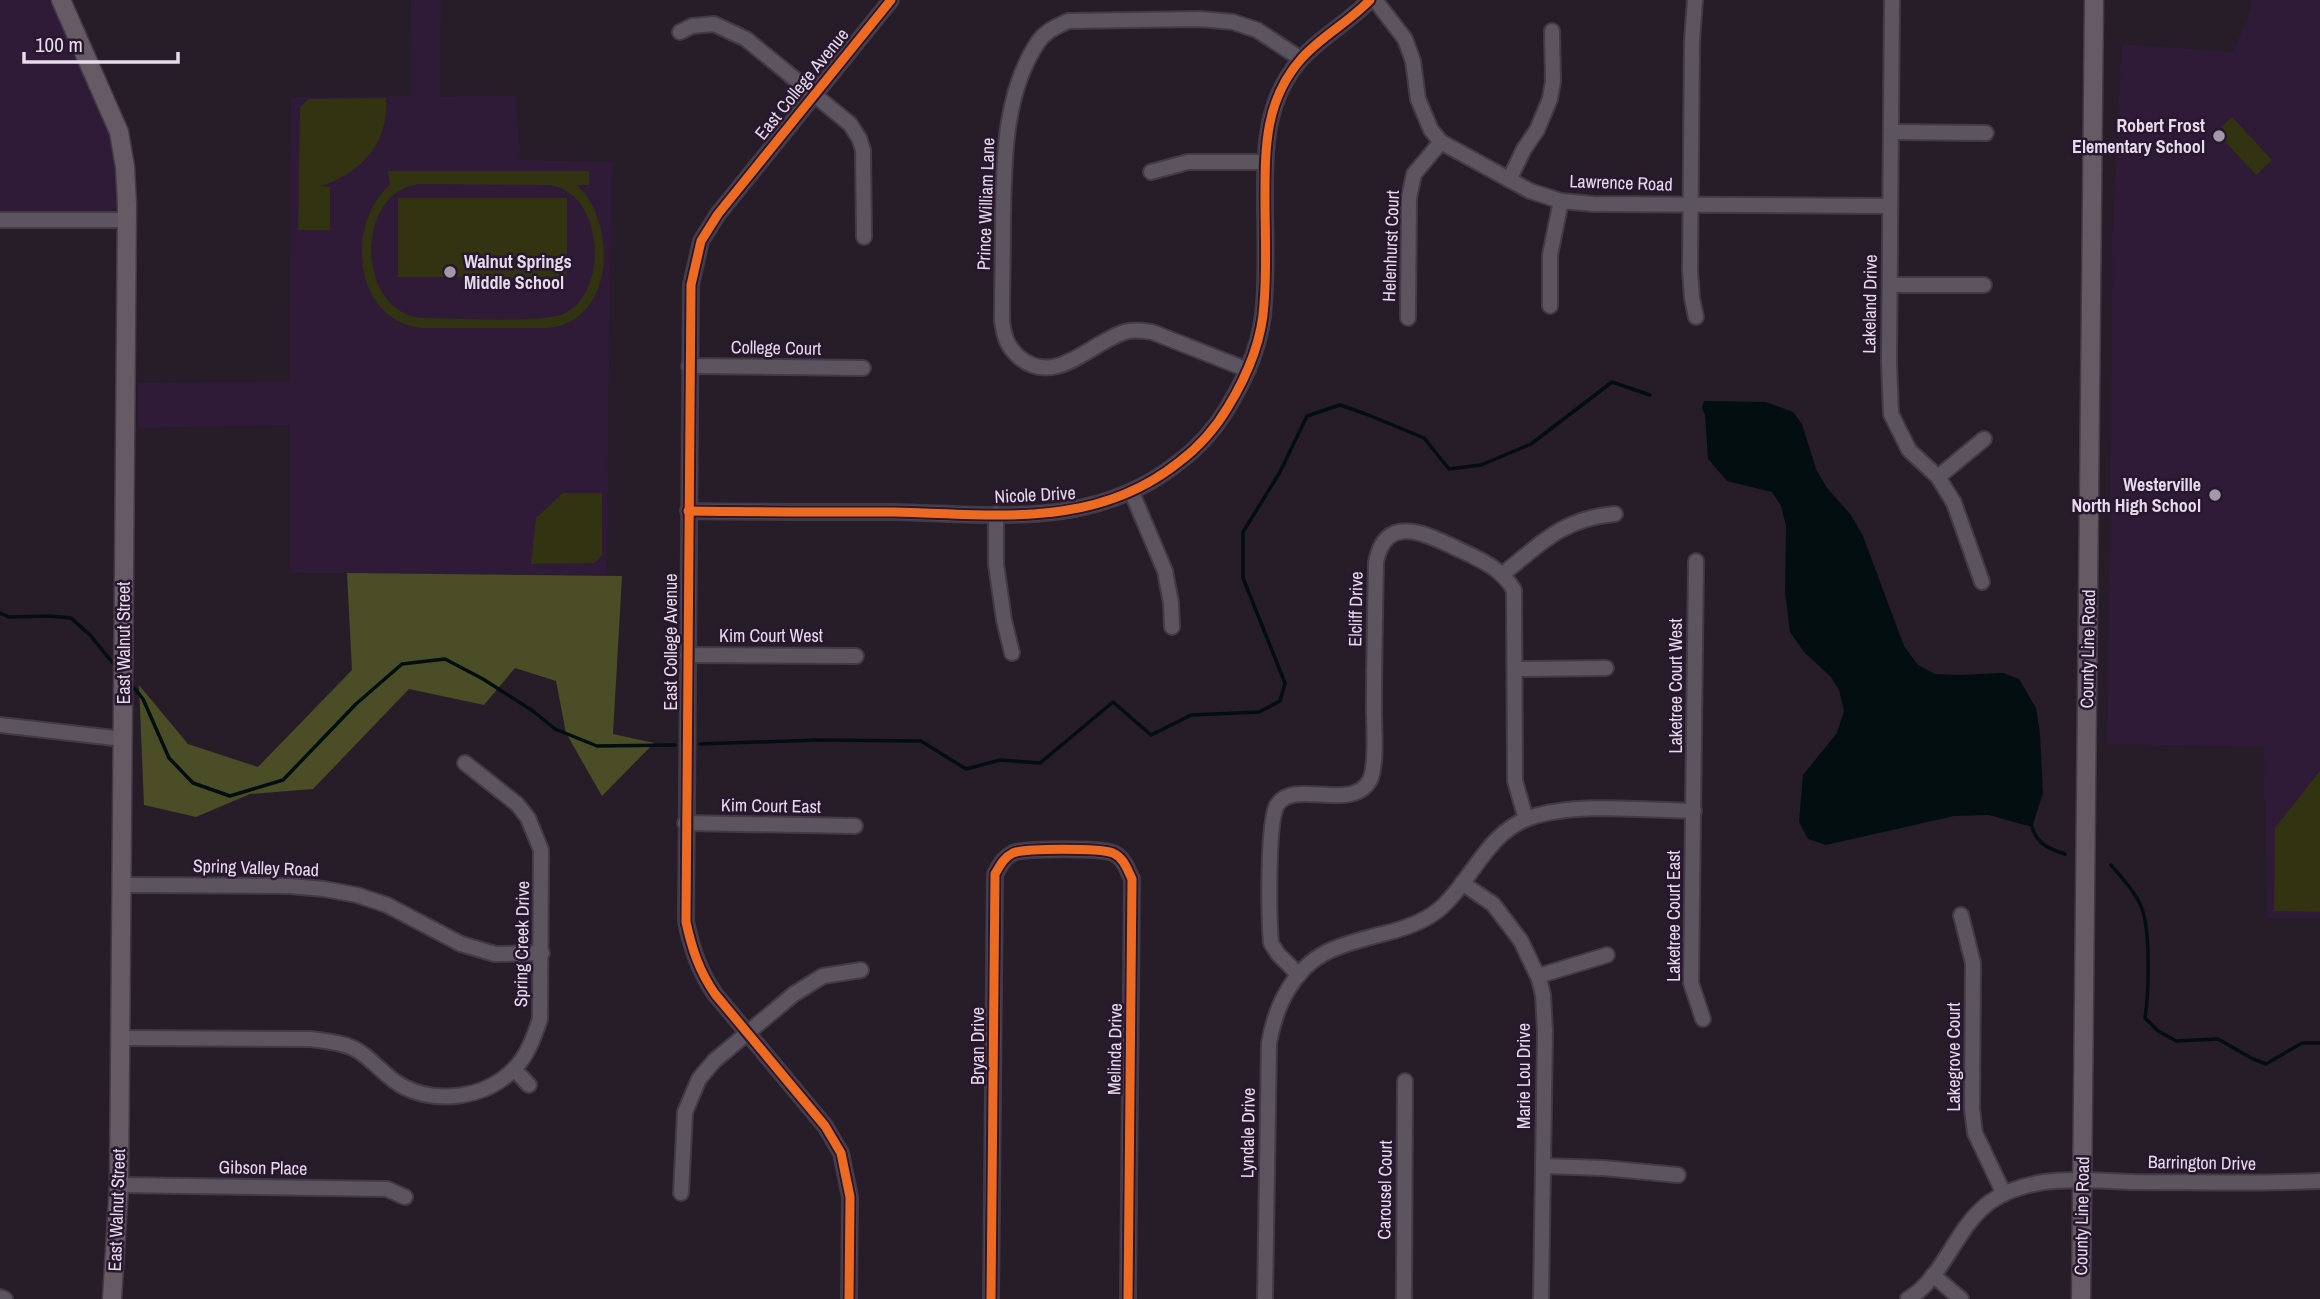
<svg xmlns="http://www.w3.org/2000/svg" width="2320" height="1299" font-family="'Archivo Narrow',sans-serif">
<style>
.built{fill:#2f1b37}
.green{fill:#323310;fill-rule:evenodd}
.forest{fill:#4a4d26}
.water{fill:#030e11}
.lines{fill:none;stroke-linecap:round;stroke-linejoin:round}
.stream{stroke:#030e11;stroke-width:3.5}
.minor-casing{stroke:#423a45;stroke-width:18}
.major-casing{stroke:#423a45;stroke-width:21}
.minor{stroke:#5c555f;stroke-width:14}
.major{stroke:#665a64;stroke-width:18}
.cycleway-casing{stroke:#28172f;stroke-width:13}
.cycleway{stroke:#ed6a23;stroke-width:9}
.poi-dot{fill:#a398a7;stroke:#28172f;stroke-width:2.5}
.labels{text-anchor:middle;stroke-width:5;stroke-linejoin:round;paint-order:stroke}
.street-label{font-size:18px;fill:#e6dbeb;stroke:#28172f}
.poi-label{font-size:18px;font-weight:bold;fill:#e6dbeb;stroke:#28172f;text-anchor:end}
</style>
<rect width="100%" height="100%" fill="#261d29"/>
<!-- built -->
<g class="built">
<polygon points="0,0 52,0 105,118 115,150 119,207 105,213 0,212"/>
<polygon points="411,0 441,0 440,97 516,95 520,160 612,162 606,575 290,573 290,425 138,428 137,383 289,381 291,97 410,96"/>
<polygon points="2251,0 2320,0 2320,918 2267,918 2264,747 2107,744 2113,219 2122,44 2233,52 2251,9"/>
</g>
<!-- green -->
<g class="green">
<path d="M386,98c4,44 -26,77 -66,88l10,1v43h-32l2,-123 9,-8z"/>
<polygon points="2232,117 2272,160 2256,175 2216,132"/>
<path d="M388,171h201v14h-12c41,38 38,137 -29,143h-126c-68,-6 -78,-104 -32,-143zM419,184l129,1c55,5 62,104 18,128 -21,11 -115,5 -144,5 -66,-5 -68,-126 -3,-134z"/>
<rect x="398" y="198" width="169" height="79"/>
<polygon points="563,493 602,493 602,555 594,563 531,564 536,518"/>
<polygon points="2320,771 2320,912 2274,911 2275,828"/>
</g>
<!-- forest -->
<polygon class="forest" points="347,573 622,576 613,734 654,743 602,796 566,733 556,681 515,668 484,705 409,689 313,789 250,794 196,817 144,805 139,685 188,744 258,767 352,670"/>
<!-- water -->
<polygon class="water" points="1704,401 1766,402 1793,412 1802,424 1816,469 1827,488 1851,515 1863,536 1904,646 1918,665 1935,674 1958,675 2003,673 2019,679 2036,708 2040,734 2043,793 2032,827 1989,815 1954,816 1826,845 1808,839 1799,822 1803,775 1837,733 1844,711 1839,690 1831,677 1804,652 1790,632 1785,592 1786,526 1781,506 1772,492 1727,481 1708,459 1705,415 1702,408"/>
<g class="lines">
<!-- stream -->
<g class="stream">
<polyline points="0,613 9,617 49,616 71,618 90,635 117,668"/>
<polyline points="131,684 143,699 169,758 193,783 230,796 283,780 356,704 402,664 445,659 483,679 533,711 555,729 597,746 675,745"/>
<polyline points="700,744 817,740 921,741 966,769 1000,760 1040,763 1113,702 1151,735 1191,715 1259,712 1280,701 1285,683 1243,578 1243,532 1280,472 1307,416 1340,405 1366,414 1424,438 1449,469 1481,465 1531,444 1612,382 1650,395"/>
<path d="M2032,827c5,17 17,22 33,27"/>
<path d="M2111,865c10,12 23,25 29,39 11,21 9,89 5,114l13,13 18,10 42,-2 35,20 13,5 36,-21h18"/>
</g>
<!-- minor casing -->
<g class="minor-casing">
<g id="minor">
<polyline points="1375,0 1405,39 1413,61 1418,99 1431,130 1441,142 1530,191 1561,201 1594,204 1890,206"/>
<polyline points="1695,0 1692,41 1690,270 1692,298 1696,317"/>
<polyline points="1892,0 1889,362 1891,414 1909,450 1938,477 1954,503 1982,582"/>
<polyline points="680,32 692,26 714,24 746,39 850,124 859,138 863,150 864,237"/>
<polyline points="1891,132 1986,133"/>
<polyline points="1151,172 1188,162 1265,162"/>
<polyline points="1509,180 1524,149 1537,130 1550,99 1553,81 1552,31"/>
<polyline points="0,220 127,220"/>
<polyline points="1890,285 1984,285"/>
<polyline points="1550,306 1550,255 1561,201"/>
<polyline points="1408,318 1409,198 1414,174 1441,142"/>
<polyline points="689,366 863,368"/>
<path d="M1248,370l-96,-38c-9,-1 -18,-3 -27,0 -34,10 -69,55 -105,26 -13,-11 -16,-21 -18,-38 0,-34 1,-68 1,-102 1,-59 1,-125 35,-176 7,-11 20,-16 30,-21l132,-2 33,3 24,8 44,29"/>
<polyline points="1938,477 1984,439"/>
<polyline points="1132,493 1165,571 1171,603 1172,627"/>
<path d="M688,511c69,1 138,1 206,1 101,2 200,18 285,-50 20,-15 36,-33 49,-55 19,-31 34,-66 36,-103 3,-36 1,-71 1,-106 0,-51 0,-99 37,-140 20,-22 47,-36 68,-58"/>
<polyline points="996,514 996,564 1004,620 1012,653"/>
<polyline points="1696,561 1691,983 1703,1019"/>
<path d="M1503,574c38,-31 61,-56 112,-60"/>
<polyline points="687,655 856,656"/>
<polyline points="1515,669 1606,668"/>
<polyline points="0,725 123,739"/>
<polyline points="685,823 855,826"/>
<polyline points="1462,883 1493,904 1521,941 1539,979 1543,995 1545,1032 1541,1299"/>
<polyline points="123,885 290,886 324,889 357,895 387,905 461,944 495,954 542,953"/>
<polyline points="1961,915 1973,963 1972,1109 1975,1133 2004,1194"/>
<path d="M1299,975l-21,-21 -7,-11c-2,-23 -4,-120 6,-138 17,-27 75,8 93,-25 7,-15 4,-52 4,-69 0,-50 1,-99 2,-149 10,-50 52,-27 82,-13 23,11 43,19 56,41l1,191 11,38"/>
<polyline points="1538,976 1607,955"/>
<path d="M121,1038l190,1c14,2 29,3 42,9 19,9 32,30 51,39 34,17 81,11 109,-17 14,-13 21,-33 27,-51l1,-169 -13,-32 -11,-14 -52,-41"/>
<polyline points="514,1069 529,1085"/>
<polyline points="1543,1166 1603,1168 1678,1175"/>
<polyline points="119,1185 387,1189 405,1197"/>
<polyline points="681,1193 685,1112 699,1079 714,1061 794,994 823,976 861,970"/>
<polyline points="1933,1275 1961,1299"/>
<polyline points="0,1297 5,1299"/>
<path d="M849,1299l1,-102 -9,-44 -16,-27 -110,-132c-16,-23 -23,-45 -29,-72l5,-637 10,-44 17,-27 173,-214"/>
<path d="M991,1299l4,-425c5,-8 8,-16 18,-21 12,-5 87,-5 100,0 11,5 14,16 19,26l-4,420"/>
<path d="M1265,1299l4,-256c7,-40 27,-80 67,-95 15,-6 31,-10 46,-14 22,-5 46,-13 62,-29 30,-29 44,-72 85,-87 46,-16 116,-8 165,-7"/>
<polyline points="1404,1299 1405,1081"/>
<path d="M1908,1299c37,-22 47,-72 82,-97 15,-11 35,-17 54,-20 29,-4 61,-1 90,0 62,0 124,2 186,-1"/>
</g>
</g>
<!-- major casing -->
<g class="major-casing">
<g id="major">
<polyline points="61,0 119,132 125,167 127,204 119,1185 112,1299"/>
<polyline points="2081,1299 2094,0"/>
</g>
</g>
<!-- minor -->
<use href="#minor" class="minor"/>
<!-- major -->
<use href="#major" class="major"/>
<!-- cycleway casing -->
<g class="cycleway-casing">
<g id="cycleway">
<path d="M688,511c69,1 138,1 206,1 101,2 200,18 285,-50 20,-15 36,-33 49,-55 19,-31 34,-66 36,-103 3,-36 1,-71 1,-106 0,-51 0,-99 37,-140 20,-22 47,-36 68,-58"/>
<path d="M849,1299l1,-102 -9,-44 -16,-27 -110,-132c-16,-23 -23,-45 -29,-72l5,-637 10,-44 17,-27 173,-214"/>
<path d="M991,1299l4,-425c5,-8 8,-16 18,-21 12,-5 87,-5 100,0 11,5 14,16 19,26l-4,420"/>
</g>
</g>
<!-- cycleway -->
<use href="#cycleway" class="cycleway"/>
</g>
<!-- markers -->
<g class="poi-dot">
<circle cx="2219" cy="136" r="7"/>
<circle cx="450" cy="272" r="7"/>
<circle cx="2215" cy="495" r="7"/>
</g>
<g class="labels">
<!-- street labels -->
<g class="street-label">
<text transform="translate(802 84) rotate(-51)" y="6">East College Avenue</text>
<text transform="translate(1621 183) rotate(2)" y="6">Lawrence Road</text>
<text transform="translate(986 204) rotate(-88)" y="6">Prince William Lane</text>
<text transform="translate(1391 246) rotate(-88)" y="6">Helenhurst Court</text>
<text transform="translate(1870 304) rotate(-89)" y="6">Lakeland Drive</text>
<text transform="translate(776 348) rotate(1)" y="6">College Court</text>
<text transform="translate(1035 495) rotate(-3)" y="6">Nicole Drive</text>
<text transform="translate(1356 609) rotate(-89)" y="6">Elcliff Drive</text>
<text x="771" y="642">Kim Court West</text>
<text transform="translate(671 642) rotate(-90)" y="6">East College Avenue</text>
<text transform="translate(124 643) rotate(-90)" y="6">East Walnut Street</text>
<text transform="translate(2088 649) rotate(-89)" y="6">County Line Road</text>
<text transform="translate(1676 686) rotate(-90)" y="6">Laketree Court West</text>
<text transform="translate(771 806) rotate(1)" y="6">Kim Court East</text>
<text transform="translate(256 868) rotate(2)" y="6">Spring Valley Road</text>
<text transform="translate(1674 916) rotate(-90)" y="6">Laketree Court East</text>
<text transform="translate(522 944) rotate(-89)" y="6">Spring Creek Drive</text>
<text transform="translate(978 1046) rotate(-90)" y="6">Bryan Drive</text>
<text transform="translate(1115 1049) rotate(-89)" y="6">Melinda Drive</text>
<text transform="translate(1954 1057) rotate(-90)" y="6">Lakegrove Court</text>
<text transform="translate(1524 1076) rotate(-90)" y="6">Marie Lou Drive</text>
<text transform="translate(1248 1133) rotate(-89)" y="6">Lyndale Drive</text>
<text transform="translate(2202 1163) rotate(1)" y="6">Barrington Drive</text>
<text transform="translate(263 1168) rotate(1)" y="6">Gibson Place</text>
<text transform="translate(1385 1190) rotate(-89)" y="6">Carousel Court</text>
<text transform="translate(117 1210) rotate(-88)" y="6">East Walnut Street</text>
<text transform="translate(2082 1216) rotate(-89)" y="6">County Line Road</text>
</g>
<!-- poi labels -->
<g class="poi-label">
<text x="2205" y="132">Robert Frost<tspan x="2205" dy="21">Elementary School</tspan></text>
<text x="464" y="268" text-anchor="start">Walnut Springs<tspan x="464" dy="21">Middle School</tspan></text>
<text x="2201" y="491">Westerville<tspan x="2201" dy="21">North High School</tspan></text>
</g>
</g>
<!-- scale -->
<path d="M24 52v10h154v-10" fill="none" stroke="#e6dbeb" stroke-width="3.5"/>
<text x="35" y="52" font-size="21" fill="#e6dbeb" stroke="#28172f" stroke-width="5" paint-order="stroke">100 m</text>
</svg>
